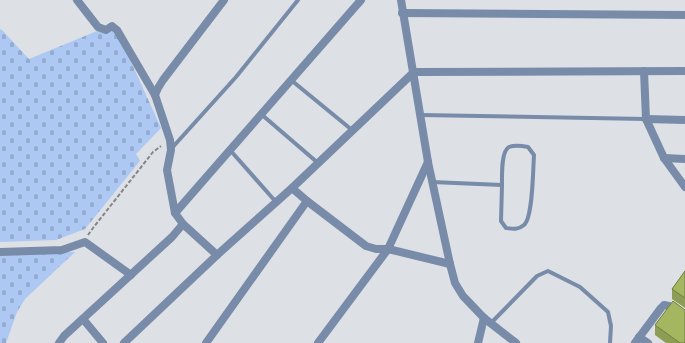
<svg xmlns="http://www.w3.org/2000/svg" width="685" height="343" font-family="Commissioner,sans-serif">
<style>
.cemetery{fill:url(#cemetery-stones)}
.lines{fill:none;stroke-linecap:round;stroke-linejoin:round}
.path{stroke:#84868a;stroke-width:2;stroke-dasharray:4 2;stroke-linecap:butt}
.service{stroke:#788ba9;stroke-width:4}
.minor{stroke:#788ba9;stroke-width:8}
.tertiary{stroke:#788ba9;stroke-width:8}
.wall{fill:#8d9d53}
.building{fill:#a4b660;stroke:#737f43}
</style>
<defs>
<pattern id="cemetery-stones" width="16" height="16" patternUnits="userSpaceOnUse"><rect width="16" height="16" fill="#acc8f3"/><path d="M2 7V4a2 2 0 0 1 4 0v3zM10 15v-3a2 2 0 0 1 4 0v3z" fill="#94acd1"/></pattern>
</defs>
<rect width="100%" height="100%" fill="#dde0e5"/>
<!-- cemetery -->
<g class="cemetery">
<polygon points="114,24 161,128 136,154 140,161 85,229 56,240 0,242 0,30 1,29 29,59"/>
<polygon points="75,252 25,299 17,312 6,343 0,343 0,253"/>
</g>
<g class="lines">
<!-- path -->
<polyline class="path" points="88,235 93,228 153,152 161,146"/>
<!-- service -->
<g class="service">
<polyline points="291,80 352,130"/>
<polyline points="261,114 318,163"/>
<polyline points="420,115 646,119"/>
<polyline points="171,149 236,77 298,0"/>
<polyline points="230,150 276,202"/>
<path d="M432,182l70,3 -1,36 5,7c7,1 12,2 18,-3 9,-7 9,-57 10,-70l-6,-8c-5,-1 -14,-2 -19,0 -8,4 -7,29 -7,38"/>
<polyline points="491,323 537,276 548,271 580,287 608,312 611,326 610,343"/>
</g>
<!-- minor -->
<g class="minor">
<polyline points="77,0 98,27 106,30 112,26 117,30 155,95"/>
<polyline points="402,13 685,15"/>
<polyline points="644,71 646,119 664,158 685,187"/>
<polyline points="646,119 685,120"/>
<polyline points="664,158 685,159"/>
<polyline points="292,188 307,201 366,246 376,249 388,249 428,162"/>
<polyline points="175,213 361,0"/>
<polyline points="183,224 217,255"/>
<polyline points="0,252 62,250 85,242 131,275"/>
<polyline points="83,319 103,343"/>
<polyline points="639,337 648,343"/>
<polyline points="59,343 64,336 172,237 183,224 175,213 167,170 171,150 170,140 155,95 158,88 163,80 224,0"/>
<polyline points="124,343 217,255 292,188 414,72 685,71"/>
<polyline points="206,343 307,201"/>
<polyline points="318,343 388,249 450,264"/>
<polyline points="478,343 484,318"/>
<polyline points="635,343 661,308 664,305 669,306 685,317"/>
</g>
<!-- tertiary -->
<polyline class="tertiary" points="401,0 428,162 450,264 455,283 463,296 484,318 516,343"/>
</g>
<!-- wall -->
<g class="wall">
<polygon points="685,271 685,308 672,299 672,289"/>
<polygon points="655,325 685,343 666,343 655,335"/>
</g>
<!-- building -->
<g class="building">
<polygon points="685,271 685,298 672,289"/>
<polygon points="673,301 685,310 685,343 680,343 655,325"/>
</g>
</svg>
